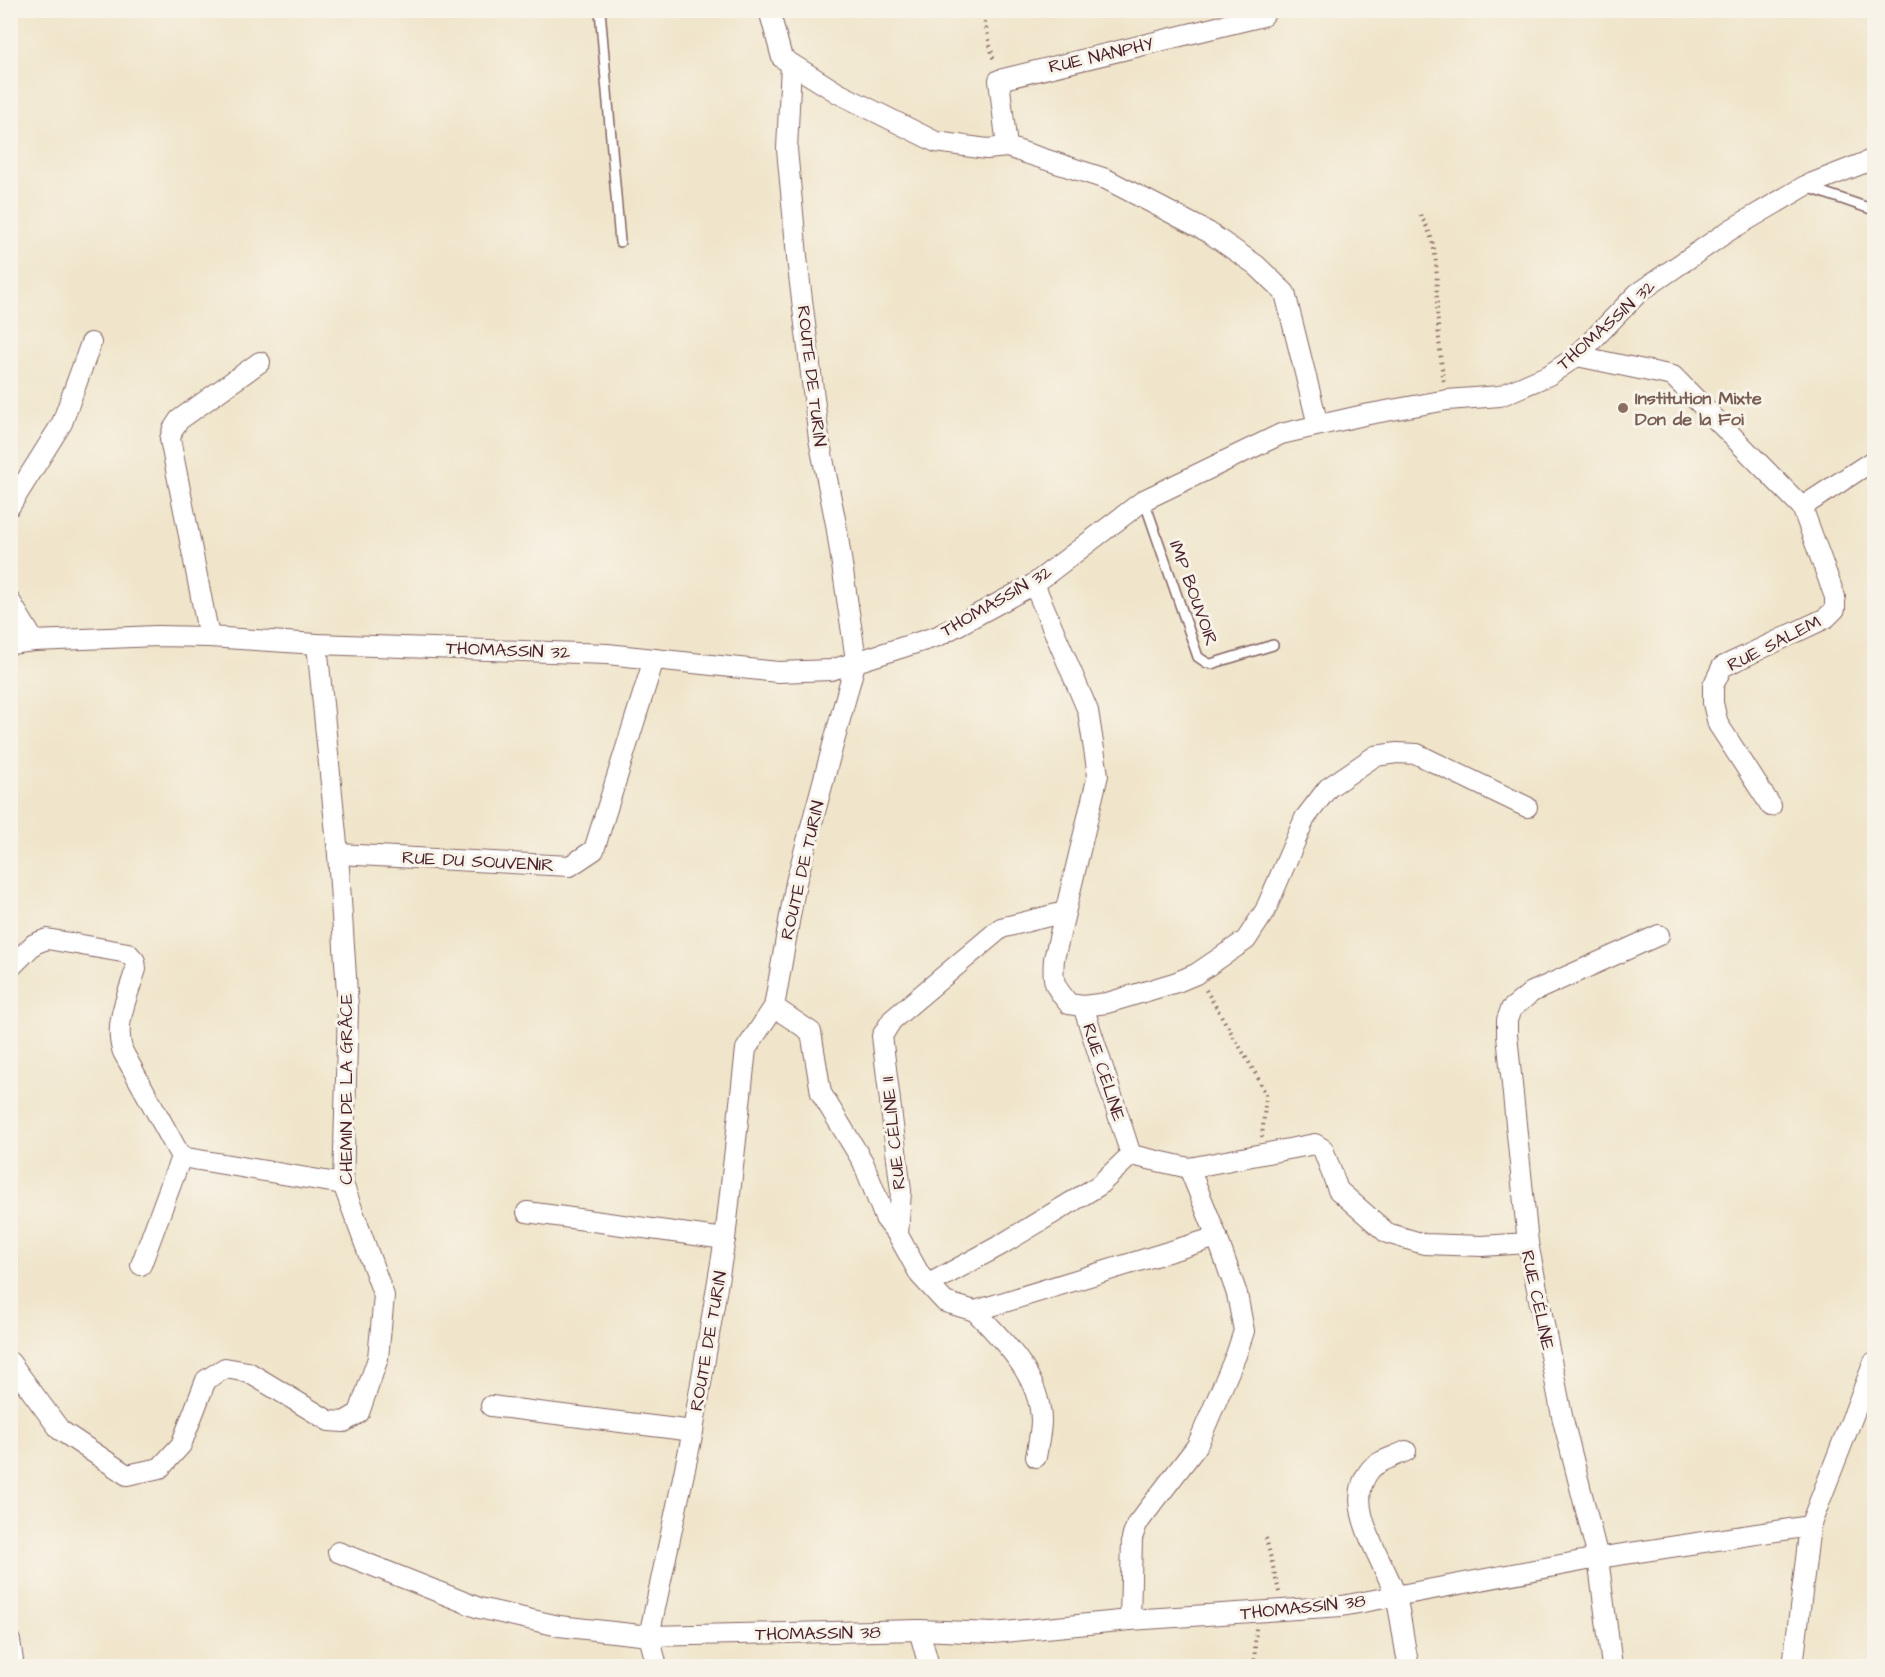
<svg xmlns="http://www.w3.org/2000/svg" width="1885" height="1677" font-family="'Architects Daughter',sans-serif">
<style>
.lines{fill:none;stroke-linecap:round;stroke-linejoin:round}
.service-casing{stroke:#846463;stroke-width:12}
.minor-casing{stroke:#846463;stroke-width:22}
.path{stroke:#846463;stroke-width:4;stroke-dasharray:1.5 4.5;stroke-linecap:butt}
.service{stroke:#fff;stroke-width:9}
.minor{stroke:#fff;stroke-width:20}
.education-dot{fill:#8d6e63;stroke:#f7f3e8;stroke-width:2}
.labels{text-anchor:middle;stroke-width:6;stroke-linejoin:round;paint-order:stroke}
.street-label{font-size:18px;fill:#4a1f2b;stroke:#f7f3e8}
.education-label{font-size:18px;font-weight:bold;fill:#785e54;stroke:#f7f3e8;text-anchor:start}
</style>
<rect width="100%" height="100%" fill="#f7f3e8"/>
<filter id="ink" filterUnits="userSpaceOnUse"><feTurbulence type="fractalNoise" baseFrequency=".0167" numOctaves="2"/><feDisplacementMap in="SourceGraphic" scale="12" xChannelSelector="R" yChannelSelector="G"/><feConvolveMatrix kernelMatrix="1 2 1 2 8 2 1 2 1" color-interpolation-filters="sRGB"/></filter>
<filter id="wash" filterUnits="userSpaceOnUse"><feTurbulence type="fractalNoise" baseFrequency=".008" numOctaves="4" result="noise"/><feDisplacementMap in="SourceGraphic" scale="24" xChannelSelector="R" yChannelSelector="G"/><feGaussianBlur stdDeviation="1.35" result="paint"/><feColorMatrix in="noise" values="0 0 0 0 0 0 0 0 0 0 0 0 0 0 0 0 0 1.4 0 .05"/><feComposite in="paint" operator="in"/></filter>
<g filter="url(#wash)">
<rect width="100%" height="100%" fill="#f0e5ca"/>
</g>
<g filter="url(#ink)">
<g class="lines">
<!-- service casing -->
<g class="service-casing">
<g id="service">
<polyline points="600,10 620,242"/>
<polyline points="1810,188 1874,210"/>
<polyline points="1144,500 1198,657 1207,663 1211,664 1273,645"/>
</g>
</g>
<!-- minor casing -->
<g class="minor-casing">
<g id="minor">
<polyline points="769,10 782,58 838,93 936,142 987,149 1007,147 1106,179 1208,232 1256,265 1285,293 1318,425"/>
<polyline points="1007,147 999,80 1263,16 1267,10"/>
<polyline points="1577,356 1673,376 1802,507 1835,597 1835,609 1826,618 1722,667 1713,686 1713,703 1718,724 1771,806"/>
<polyline points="10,506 62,423 91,343"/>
<polyline points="1802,507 1874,460"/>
<path d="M1034,584l54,127 10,64 -44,184c-2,23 0,27 15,45l14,2 24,-3 70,-21 19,-8 50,-34 19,-29 40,-93 23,-30 47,-32 22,-3 20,1 110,53"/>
<polyline points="10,601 34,641"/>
<polyline points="209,637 170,439 173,429 179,420 260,362"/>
<polyline points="10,644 34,641 157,636 209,637 317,644 607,654 778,672 831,670 938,636 1034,584 1144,500 1281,434 1364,415 1447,400 1500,396 1549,375 1577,356 1638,293 1730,230 1805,186 1874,159"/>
<polyline points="338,854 570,866 594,850 654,659"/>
<polyline points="1065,912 1001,928 892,1020 882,1036 901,1191 898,1235 920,1275 945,1302 975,1311 1217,1237"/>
<path d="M10,968l24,-24 13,-5 81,14 7,8 1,8c-8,26 -23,56 -13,83l58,105 -40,108"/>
<polyline points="1083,1006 1131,1155 1189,1168 1315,1144 1323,1149 1338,1190 1387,1233 1424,1244 1482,1246 1528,1243"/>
<polyline points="774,1007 811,1032 821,1093 863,1162 885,1218 898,1235"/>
<polyline points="181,1157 343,1184"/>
<polyline points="527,1212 725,1239"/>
<polyline points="929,1284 999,1246 1098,1186 1131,1155"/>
<path d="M975,1311c28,29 65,65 66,109 0,12 -3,25 -5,37"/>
<polyline points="10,1362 60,1430 127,1475 160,1468 181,1445 206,1380 225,1368 248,1372 329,1421 344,1422 359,1413 378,1358 384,1296 343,1184 348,1008 338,854 317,644"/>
<polyline points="491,1406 693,1431"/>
<path d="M1406,1451c-10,5 -29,10 -36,19 -29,35 14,90 25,124 7,23 8,49 14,72"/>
<polyline points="338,1552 479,1608 559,1626 649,1636 919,1630 993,1633 1130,1620 1342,1606 1598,1558 1810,1526"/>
<polyline points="1130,1620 1132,1538 1137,1524 1197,1446 1236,1355 1244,1331 1237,1294 1217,1237 1189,1168"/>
<polyline points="919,1630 929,1666"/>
<polyline points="10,1641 13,1661 10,1661"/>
<polyline points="657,1666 649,1636 693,1431 725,1239 746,1049 774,1007 796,882 856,660 836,524 819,439 798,267 787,149 791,64"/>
<polyline points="1612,1666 1598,1558 1562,1416 1528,1243 1507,1035 1507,1020 1511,1009 1532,992 1659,935"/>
<polyline points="1793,1666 1810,1526 1874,1362"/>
</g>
</g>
<!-- path -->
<g class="path">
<polyline points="982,10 994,62"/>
<path d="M1420,215c20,31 16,56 17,91 1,25 3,51 7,76"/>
<polyline points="1206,990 1257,1076 1266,1095 1262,1137"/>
<polyline points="1266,1538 1279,1592"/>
<polyline points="1254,1666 1256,1628"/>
</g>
<!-- service -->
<use href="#service" class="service"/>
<!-- minor -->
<use href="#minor" class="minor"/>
</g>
</g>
<!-- markers -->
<circle class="education-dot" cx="1623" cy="408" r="6"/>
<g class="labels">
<!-- street labels -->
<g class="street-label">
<text transform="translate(1101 55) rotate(-13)" y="6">RUE NANPHY</text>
<text transform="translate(1606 325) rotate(-42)" y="6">THOMASSIN 32</text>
<text transform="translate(812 376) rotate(83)" y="6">ROUTE DE TURIN</text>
<text transform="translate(1194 593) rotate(70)" y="6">IMP BOUVOIR</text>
<text transform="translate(996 601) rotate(-30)" y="6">THOMASSIN 32</text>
<text transform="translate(1774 643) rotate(-27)" y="6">RUE SALEM</text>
<text transform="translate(508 650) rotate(2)" y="6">THOMASSIN 32</text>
<text transform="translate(478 861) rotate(3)" y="6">RUE DU SOUVENIR</text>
<text transform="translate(802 870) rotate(-77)" y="6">ROUTE DE TURIN</text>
<text transform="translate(1104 1072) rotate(72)" y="6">RUE CÉLINE</text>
<text transform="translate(346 1089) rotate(-90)" y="6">CHEMIN DE LA GRÂCE</text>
<text transform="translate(893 1133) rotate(-96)" y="6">RUE CÉLINE II</text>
<text transform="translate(1538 1300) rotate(78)" y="6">RUE CÉLINE</text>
<text transform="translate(708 1341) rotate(-80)" y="6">ROUTE DE TURIN</text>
<text transform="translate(1303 1607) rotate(-6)" y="6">THOMASSIN 38</text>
<text transform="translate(818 1633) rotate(-1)" y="6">THOMASSIN 38</text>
</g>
<!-- education labels -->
<g class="education-label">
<text x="1635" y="404">Institution Mixte<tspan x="1635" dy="21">Don de la Foi</tspan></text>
</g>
</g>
<!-- margin -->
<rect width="1885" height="1677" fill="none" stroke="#f7f3e8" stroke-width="36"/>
</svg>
